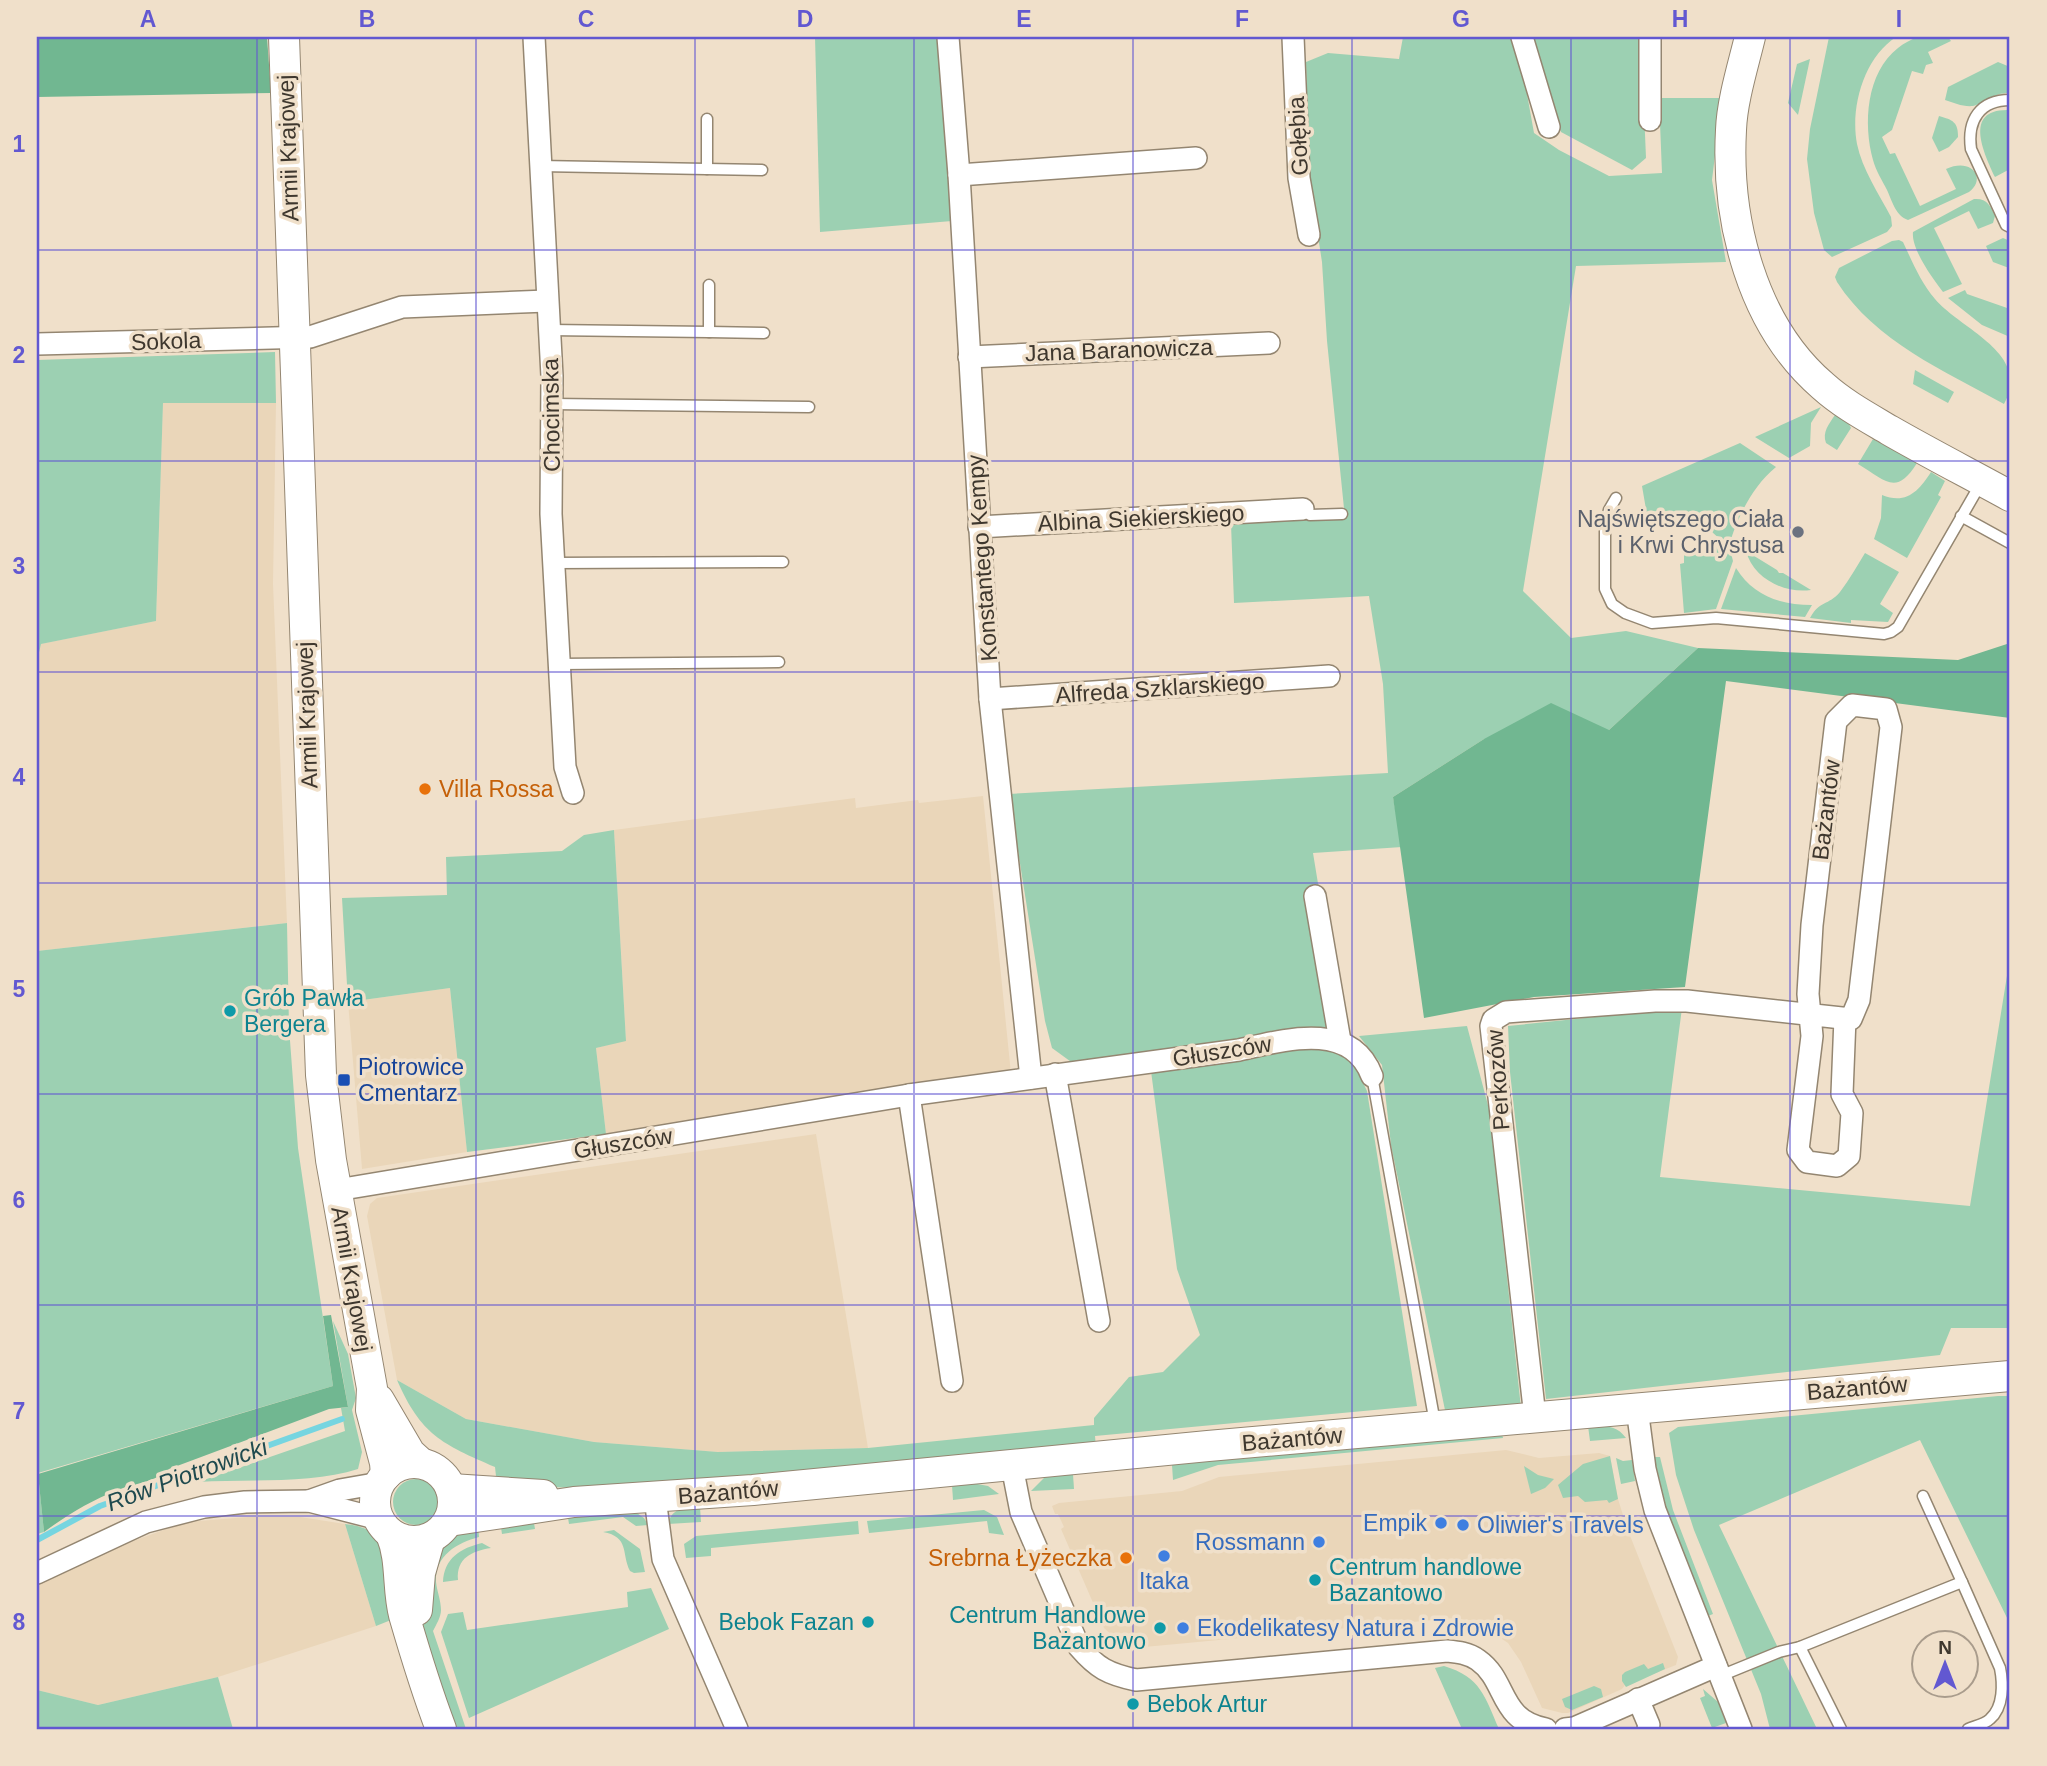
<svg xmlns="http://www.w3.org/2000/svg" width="2047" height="1766" font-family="Helvetica,sans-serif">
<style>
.built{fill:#ead6b9}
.green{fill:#9cd0b2}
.forest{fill:#71b791}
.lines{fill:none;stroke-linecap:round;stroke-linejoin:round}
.stream{stroke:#76d5e0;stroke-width:6}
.lane-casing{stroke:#948671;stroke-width:13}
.street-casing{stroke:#948671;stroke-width:24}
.secondary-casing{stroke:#948671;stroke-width:32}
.lane{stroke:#fff;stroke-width:10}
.street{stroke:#fff;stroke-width:21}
.secondary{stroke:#fff;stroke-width:30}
.grid{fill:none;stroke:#6258d1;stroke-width:2;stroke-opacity:0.55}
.worship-dot{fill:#6b7280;stroke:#f0e0ca;stroke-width:2.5}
.food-dot{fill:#e8710a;stroke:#f0e0ca;stroke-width:2.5}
.culture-dot{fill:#0f9aa8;stroke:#f0e0ca;stroke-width:2.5}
.transit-dot{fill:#1a4fb4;stroke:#f0e0ca;stroke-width:2.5}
.shop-dot{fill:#3f7fe0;stroke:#f0e0ca;stroke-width:2.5}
.labels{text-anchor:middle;stroke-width:7;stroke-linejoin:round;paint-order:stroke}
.street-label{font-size:23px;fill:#3e372e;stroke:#f0e0ca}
.worship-label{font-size:23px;fill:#5b616d;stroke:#f0e0ca;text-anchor:end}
.food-label{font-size:23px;fill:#c56008;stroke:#f0e0ca;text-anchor:start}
.culture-label{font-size:23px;fill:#0d838f;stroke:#f0e0ca;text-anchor:start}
.transit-label{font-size:23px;fill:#164399;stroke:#f0e0ca;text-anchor:start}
.shop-label{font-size:23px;fill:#366cbe;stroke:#f0e0ca;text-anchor:end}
.water-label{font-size:24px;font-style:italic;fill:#1f4a4f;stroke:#f0e0ca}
.neatline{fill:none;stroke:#6258d1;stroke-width:2.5}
.grid-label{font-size:23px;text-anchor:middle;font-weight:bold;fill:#6258d1}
</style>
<rect width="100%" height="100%" fill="#f0e0ca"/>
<!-- built -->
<g class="built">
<polygon points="163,402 276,403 273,584 287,923 37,951 37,661 40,644 156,621"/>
<polygon points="983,796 1011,1074 885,1089 606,1134 596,1048 626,1040 614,830 855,798 856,808 918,800 919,803"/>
<polygon points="450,988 467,1152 362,1169 348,1002"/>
<polygon points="816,1134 868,1448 718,1452 594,1442 466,1419 397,1380 367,1216 370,1204 377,1198"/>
<polygon points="1506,1450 1539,1458 1599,1453 1610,1456 1618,1499 1627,1528 1678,1657 1676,1665 1625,1685 1622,1689 1568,1713 1562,1713 1542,1708 1521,1662 1508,1643 1478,1623 1455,1618 1134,1648 1117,1640 1104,1628 1061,1529 1064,1527 1058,1514 1055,1514 1052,1506 1059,1503 1182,1491 1219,1477"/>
<polygon points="248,1517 300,1517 345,1524 376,1626 218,1677 98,1705 37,1690 37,1582 105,1551 186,1522"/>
</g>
<!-- green -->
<g class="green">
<polygon points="815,37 940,37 952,221 820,232"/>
<polygon points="1403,37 1511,37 1525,83 1534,133 1559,150 1609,176 1662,173 1659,98 1722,98 1712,180 1726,262 1576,266 1523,591 1571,638 1626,631 1698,648 1609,730 1484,739 1393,797 1402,847 1313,853 1342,1030 1074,1064 1052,1048 1045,1021 1009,794 1388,773 1383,684 1369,596 1234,603 1231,524 1345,518 1327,341 1322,262 1310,185 1306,62 1328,53 1399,59"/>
<polygon points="1532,37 1641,37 1646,158 1632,170 1561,132"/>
<path d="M1829,37h67c-32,21 -46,70 -39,107 5,25 22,50 34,73l1,9 -5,6 -55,25 -8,-7 -10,-37 -7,-54 3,-30z"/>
<path d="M1917,37h31l3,4 -23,11 5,11 -7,2 -3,9 -11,-3 -20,59 -10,7 8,17 5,-1 25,53 36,-17 -10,-20c26,-12 41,10 23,23l-61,28c-12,-4 -16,-19 -21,-30 -5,-10 -11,-19 -14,-30 -10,-36 -7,-87 25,-112 6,-5 13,-8 19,-11z"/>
<polygon points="1810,59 1798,115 1788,103 1797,64"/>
<path d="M1998,62l12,5v26c-19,0 -22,9 -37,13 -10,1 -19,-3 -28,-6l3,-13z"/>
<path d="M2010,110v59l-15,8c-11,-24 -33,-69 15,-67z"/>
<path d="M1939,116c14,4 19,6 19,21l-9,10 -10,5 -7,-14z"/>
<path d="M1974,199c13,-1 16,6 21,17l-2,7 -15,6 -9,-18 -35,17 28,56 -19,8c-10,-13 -32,-43 -30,-60z"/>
<polygon points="2003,238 2010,241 2009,268 1993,262 1986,246"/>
<path d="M1899,240l4,2c9,19 18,41 32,57 26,31 97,54 69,105 -61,-34 -128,-62 -167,-122l-2,-5 4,-9 53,-27z"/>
<polygon points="1965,290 1967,294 2010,309 2010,337 1982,325 1948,298"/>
<polygon points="275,352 276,403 163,403 156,621 41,644 37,661 37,360"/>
<polygon points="1915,370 1954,392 1948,403 1913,384"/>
<polygon points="1821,407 1811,423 1810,446 1789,458 1755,437"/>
<path d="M1835,415l14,9 2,4 -14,22 -11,-7c-4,-11 3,-19 9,-28z"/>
<path d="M1873,439l44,24c-21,34 -32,17 -59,1z"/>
<path d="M1740,443l36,24c-22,18 -36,45 -45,72l-10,1 -18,-16 -56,-9 -5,-29z"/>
<path d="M1931,472l14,9 -7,14 3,2 -34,61 -33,-19 7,-21 1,-23c24,10 37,-4 49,-23z"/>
<polygon points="1714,546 1731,553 1733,561 1716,609 1684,613 1680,564 1684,563 1684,551"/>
<path d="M1746,551l31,19 2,3h4l28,17c-27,4 -58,-12 -65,-39z"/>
<path d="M1865,553l34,19 -19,32 13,9 -5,9 -37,-2v3l-41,-5c10,-18 18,-12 30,-26 9,-12 17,-26 25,-39z"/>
<path d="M1736,568c17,28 45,37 76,37l-7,12 -84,-8z"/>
<polygon points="614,830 626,1041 596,1048 606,1134 467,1152 450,988 348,1002 342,898 447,895 446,857 562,851 584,835"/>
<polygon points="287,923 289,1027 298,1148 333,1386 38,1473 44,1532 37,1534 37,951"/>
<polygon points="2010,957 2010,1328 1951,1328 1940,1355 1546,1399 1510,1072 1508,1026 1682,1008 1660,1177 1970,1206"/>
<polygon points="1467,1026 1489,1109 1521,1408 1446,1415 1391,1145 1382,1065 1359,1036"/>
<path d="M1316,1042l34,14 17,35 50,315 -322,30 1,12 -518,40 -81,-3 -2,-18c-53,-23 -74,-32 -98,-87l69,39 128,23 124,10 150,-4 226,-23v-7l35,-41 34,-5 37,-37 -23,-66 -26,-198z"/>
<path d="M333,1321l15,33 8,44 -4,12 10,42 -4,17c-45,15 -112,10 -160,13l147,-51 -4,-23 7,-1z"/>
<polygon points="1998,1396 2010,1396 2010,1624 1920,1440 1719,1525 1817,1729 1770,1729 1761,1694 1694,1530 1676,1475 1669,1433 1678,1427"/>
<path d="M1588,1426c16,0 28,-2 38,12l-36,3z"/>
<polygon points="1502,1434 1503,1438 1218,1465 1173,1480 1172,1465"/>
<polygon points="1610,1456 1618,1499 1609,1503 1607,1500 1585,1502 1578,1496 1563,1498 1558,1485 1583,1464"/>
<polygon points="1654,1457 1660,1457 1673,1510 1713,1614 1708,1616 1667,1511"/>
<polygon points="1616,1458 1623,1461 1632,1460 1635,1481 1621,1484"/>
<polygon points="1524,1466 1538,1475 1554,1479 1545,1488 1531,1494"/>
<polygon points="1073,1474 1074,1489 1031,1491 1045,1477"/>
<circle cx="416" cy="1502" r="23"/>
<polygon points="972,1483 988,1486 999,1494 953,1500 952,1485"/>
<path d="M700,1507l1,15 -33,2c4,-17 17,-16 32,-17z"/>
<polygon points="984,1510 997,1517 1004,1535 989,1533 987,1521 869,1533 867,1521"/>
<polygon points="634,1511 644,1518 648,1525 636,1526 623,1517 569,1524 568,1518 534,1523 535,1529 502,1534 500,1521"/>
<polygon points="858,1521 859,1534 711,1548 711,1556 686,1558 684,1544 696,1536"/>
<path d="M345,1524c50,5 37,38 41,74 1,7 3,15 5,22l-15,6z"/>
<path d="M478,1524l1,13c-22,6 -44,18 -43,45 1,9 5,19 5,28 0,7 -5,15 -8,21l33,98h-13l-29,-95 -2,-21 19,-70 16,-13z"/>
<path d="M614,1530l26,19 5,23 -11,1 -4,-2c-9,-18 0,-34 -27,-39z"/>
<path d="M482,1543l9,5c-19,3 -35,10 -33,32l-15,2c1,-24 18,-34 39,-39z"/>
<polygon points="651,1588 669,1629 469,1718 441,1632 448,1614 463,1612 467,1630 628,1607 627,1592"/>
<polygon points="1663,1663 1665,1669 1626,1687 1622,1681 1622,1675 1625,1672 1644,1664 1648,1669"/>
<path d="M1444,1666c37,11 41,31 55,63h-37l-27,-61z"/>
<polygon points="218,1677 233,1729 37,1729 37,1690 98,1705"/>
<polygon points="1594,1686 1601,1689 1603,1697 1572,1710 1565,1707 1562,1699"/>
<polygon points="1703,1689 1718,1702 1726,1723 1712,1728 1700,1698 1705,1696"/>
</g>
<!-- forest -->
<g class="forest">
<polygon points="37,37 267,37 271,93 37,97"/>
<polygon points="2010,643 2010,718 1726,681 1685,987 1534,997 1424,1018 1393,797 1484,739 1551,703 1609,730 1698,648 1958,660"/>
<path d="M331,1315l17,92 -19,2 -160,60c-13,13 -34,14 -51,21 -26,10 -51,25 -74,42l-6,-58 295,-88 -10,-70z"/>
</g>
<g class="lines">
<!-- stream -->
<polyline class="stream" points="37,1540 100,1506 342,1419"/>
<!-- lane casing -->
<g class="lane-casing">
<g id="lane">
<path d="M2010,100c-30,0 -43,20 -39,49l35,76 4,2"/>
<polyline points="707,119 707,169"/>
<polyline points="540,166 762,170"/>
<polyline points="549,330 709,332 709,285"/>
<polyline points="709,332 764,333"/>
<polyline points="552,404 809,407"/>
<polyline points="1616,498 1609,510 1605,527 1605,589 1612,604 1625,613 1652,623 1716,618 1884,634 1891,632 1898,627 1981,483"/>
<polyline points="1303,509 1310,515 1342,514"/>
<polyline points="1961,516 2010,543"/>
<polyline points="554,563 783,562"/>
<polyline points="559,664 779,662"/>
<polyline points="1372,1076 1435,1423"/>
<path d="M1962,1582l38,86c3,15 4,39 -10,51 -5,5 -15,7 -22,10"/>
<polyline points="1800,1647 1841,1729"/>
<polyline points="1720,1676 1779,1652 1800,1647 1962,1582 1923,1496"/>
</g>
</g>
<!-- street casing -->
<g class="street-casing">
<g id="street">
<polyline points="534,37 552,376 551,514 565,767 573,793"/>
<polyline points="948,37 959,175 990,699 1031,1078"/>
<polyline points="1293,37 1299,178 1309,235"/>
<polyline points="1522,37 1549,127"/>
<polyline points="1650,37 1650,120"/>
<polyline points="959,175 1196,158"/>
<polyline points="37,344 310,337 402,307 547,301"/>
<polyline points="969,357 1269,343"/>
<polyline points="979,527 1303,509"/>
<polyline points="990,699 1329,676"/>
<polyline points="1315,896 1340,1041"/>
<polyline points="1055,1074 1099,1321"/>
<polyline points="909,1095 952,1381"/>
<path d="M337,1190l572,-95 330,-45c45,-10 112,-30 133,26"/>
<polyline points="1637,1408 1645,1469 1655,1510 1741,1729"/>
<polyline points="1535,1417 1491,1026 1493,1020 1506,1012 1655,1001 1687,1001 1851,1019 1859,1000 1891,727 1886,709 1852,705 1836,721 1812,925 1808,994 1812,1036 1798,1150 1807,1162 1837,1166 1849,1156 1852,1113 1842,1094 1845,1018"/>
<path d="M1012,1466l9,46 58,135c18,21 29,27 57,33l311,-29c11,1 21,2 31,9 30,21 20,60 68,69"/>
<polyline points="655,1498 663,1559 737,1729"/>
<polyline points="309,1501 340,1490 380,1483"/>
<polyline points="37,1573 146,1522 204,1507 245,1502 309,1501 379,1519"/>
<polyline points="1638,1699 1649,1725 1648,1729"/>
<polyline points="1565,1729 1574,1728 1716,1666"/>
</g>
</g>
<!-- secondary casing -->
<g class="secondary-casing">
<g id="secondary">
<polyline points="284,37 321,1075 331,1160 372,1388 371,1410 385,1463 386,1475"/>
<path d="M1750,37c-7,29 -18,64 -19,93 -5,91 21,195 92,256 20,18 44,31 66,44 40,23 81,44 121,66"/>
<polyline points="379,1400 410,1453 421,1463"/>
<circle cx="414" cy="1502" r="39"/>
<polyline points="451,1489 543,1495"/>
<polyline points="449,1521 574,1502 753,1490 1208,1446 2010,1376"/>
<path d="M391,1534c11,26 6,54 13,81 11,38 23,77 37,114"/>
<polyline points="417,1610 420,1573 430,1538"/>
</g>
</g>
<!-- lane -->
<use href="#lane" class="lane"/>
<!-- street -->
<use href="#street" class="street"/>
<!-- secondary -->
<use href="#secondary" class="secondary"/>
</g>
<!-- grid -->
<path class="grid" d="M257,37v1692M476,37v1692M695,37v1692M914,37v1692M1133,37v1692M1352,37v1692M1571,37v1692M1790,37v1692M37,250h1973M37,461h1973M37,672h1973M37,883h1973M37,1094h1973M37,1305h1973M37,1516h1973"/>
<!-- markers -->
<circle class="worship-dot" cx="1798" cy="532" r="7"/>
<g class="food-dot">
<circle cx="425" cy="789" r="7"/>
<circle cx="1126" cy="1558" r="7"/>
</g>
<g class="culture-dot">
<circle cx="230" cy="1011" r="7"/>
<circle cx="1315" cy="1580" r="7"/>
<circle cx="868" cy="1622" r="7"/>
<circle cx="1160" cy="1628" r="7"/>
<circle cx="1133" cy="1704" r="7"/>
</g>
<rect class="transit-dot" x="337" y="1073" width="14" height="14" rx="3.5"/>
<g class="shop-dot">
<circle cx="1441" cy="1523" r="7"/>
<circle cx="1463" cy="1525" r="7"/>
<circle cx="1319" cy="1542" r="7"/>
<circle cx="1164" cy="1556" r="7"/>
<circle cx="1183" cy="1628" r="7"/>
</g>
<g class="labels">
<!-- street labels -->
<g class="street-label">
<text transform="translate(1298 136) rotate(-93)" y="8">Gołębia</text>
<text transform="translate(288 148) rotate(-92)" y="8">Armii Krajowej</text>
<text transform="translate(166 341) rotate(-2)" y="8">Sokola</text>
<text transform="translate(1119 350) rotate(-2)" y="8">Jana Baranowicza</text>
<text transform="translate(551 415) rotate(-91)" y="8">Chocimska</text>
<text transform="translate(1141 518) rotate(-3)" y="8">Albina Siekierskiego</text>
<text transform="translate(982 558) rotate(-94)" y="8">Konstantego Kempy</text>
<text transform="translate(1160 688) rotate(-4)" y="8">Alfreda Szklarskiego</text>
<text transform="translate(307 715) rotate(-92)" y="8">Armii Krajowej</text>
<text transform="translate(1826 810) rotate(-83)" y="8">Bażantów</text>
<text transform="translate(1222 1051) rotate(-9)" y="8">Głuszców</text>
<text transform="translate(1498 1080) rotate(-94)" y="8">Perkozów</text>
<text transform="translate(623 1143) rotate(-9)" y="8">Głuszców</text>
<text transform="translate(352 1279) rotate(80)" y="8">Armii Krajowej</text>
<text transform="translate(1857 1388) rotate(-5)" y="8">Bażantów</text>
<text transform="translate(1292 1439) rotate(-5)" y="8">Bażantów</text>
<text transform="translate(728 1492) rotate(-5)" y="8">Bażantów</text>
</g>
<!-- worship labels -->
<g class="worship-label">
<text x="1784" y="527">Najświętszego Ciała<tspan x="1784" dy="26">i Krwi Chrystusa</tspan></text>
</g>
<!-- food labels -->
<g class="food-label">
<text x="439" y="797">Villa Rossa</text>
<text x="1112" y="1566" text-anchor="end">Srebrna Łyżeczka</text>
</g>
<!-- culture labels -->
<g class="culture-label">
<text x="244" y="1006">Grób Pawła<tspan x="244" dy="26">Bergera</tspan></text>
<text x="1329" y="1575">Centrum handlowe<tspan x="1329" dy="26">Bazantowo</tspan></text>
<text x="1146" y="1623" text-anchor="end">Centrum Handlowe<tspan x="1146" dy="26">Bażantowo</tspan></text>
<text x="854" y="1630" text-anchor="end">Bebok Fazan</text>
<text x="1147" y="1712">Bebok Artur</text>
</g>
<!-- transit labels -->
<g class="transit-label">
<text x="358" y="1075">Piotrowice<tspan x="358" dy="26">Cmentarz</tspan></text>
</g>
<!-- shop labels -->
<g class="shop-label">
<text x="1427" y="1531">Empik</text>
<text x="1477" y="1533" text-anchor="start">Oliwier's Travels</text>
<text x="1305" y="1550">Rossmann</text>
<text x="1164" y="1589" text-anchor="middle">Itaka</text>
<text x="1197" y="1636" text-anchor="start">Ekodelikatesy Natura i Zdrowie</text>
</g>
<!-- water labels -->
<g class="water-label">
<text transform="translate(187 1475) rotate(-20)" y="8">Rów Piotrowicki</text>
</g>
</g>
<!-- border -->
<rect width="2047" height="1766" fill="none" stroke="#f0e0ca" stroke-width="77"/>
<!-- north arrow -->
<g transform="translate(1945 1664)"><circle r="33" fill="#f0e0ca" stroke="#a99c8c" stroke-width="2"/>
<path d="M0-5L12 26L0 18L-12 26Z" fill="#6258d1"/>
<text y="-10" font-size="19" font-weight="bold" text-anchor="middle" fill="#3e372e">N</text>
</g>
<rect x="38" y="38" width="1970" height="1690" class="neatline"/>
<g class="grid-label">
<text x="148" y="27">A</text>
<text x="367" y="27">B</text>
<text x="586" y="27">C</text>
<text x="805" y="27">D</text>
<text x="1024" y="27">E</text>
<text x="1242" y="27">F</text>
<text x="1461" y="27">G</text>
<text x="1680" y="27">H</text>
<text x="1899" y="27">I</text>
<text x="19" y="152">1</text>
<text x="19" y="363">2</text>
<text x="19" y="574">3</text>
<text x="19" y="785">4</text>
<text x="19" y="997">5</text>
<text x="19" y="1208">6</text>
<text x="19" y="1419">7</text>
<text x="19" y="1630">8</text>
</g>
</svg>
